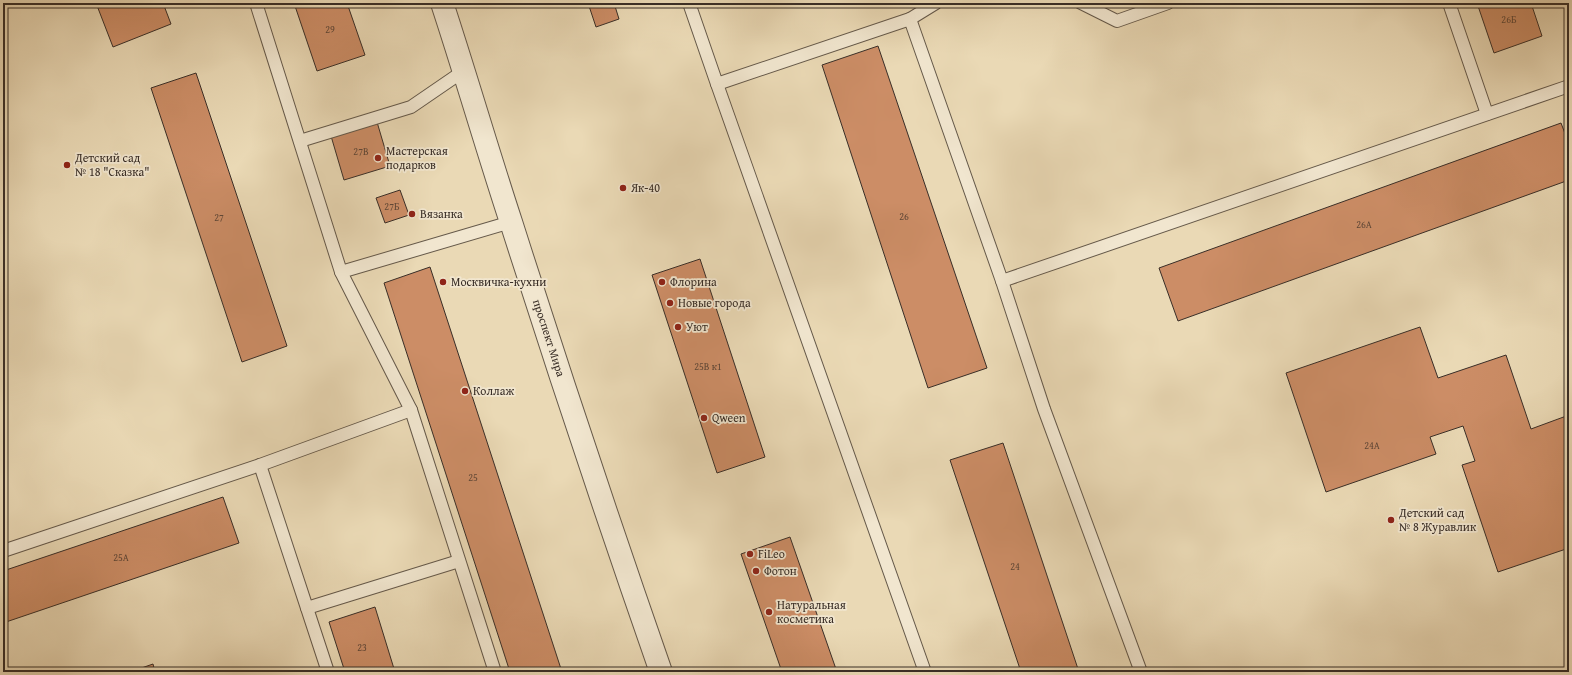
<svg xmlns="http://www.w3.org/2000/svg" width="1572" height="675" font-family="'Gentium Book Plus',serif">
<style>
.building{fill:#cc8d66;stroke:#392e27}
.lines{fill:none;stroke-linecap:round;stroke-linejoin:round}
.lane-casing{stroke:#65594a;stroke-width:14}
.street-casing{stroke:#65594a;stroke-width:24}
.lane{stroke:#f1e6cf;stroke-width:12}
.street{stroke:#f1e6cf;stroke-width:22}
.poi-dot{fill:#8f2418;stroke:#f1e6cf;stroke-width:1.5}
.labels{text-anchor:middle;stroke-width:3.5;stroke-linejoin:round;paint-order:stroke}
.number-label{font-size:10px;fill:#5e4637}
.poi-label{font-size:12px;fill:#392e27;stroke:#f1e6cf;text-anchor:start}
.street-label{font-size:12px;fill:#392e27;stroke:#f1e6cf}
</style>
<rect width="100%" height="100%" fill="#ead9b5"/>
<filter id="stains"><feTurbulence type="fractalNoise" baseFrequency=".005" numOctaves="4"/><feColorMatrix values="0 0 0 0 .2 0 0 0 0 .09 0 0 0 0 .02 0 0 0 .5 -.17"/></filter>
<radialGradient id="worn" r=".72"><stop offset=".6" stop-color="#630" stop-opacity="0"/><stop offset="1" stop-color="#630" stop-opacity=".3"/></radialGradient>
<!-- building -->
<g class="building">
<polygon points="96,3 163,3 171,24 113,47"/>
<polygon points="294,3 347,3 365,55 317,71"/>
<polygon points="588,3 614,3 619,19 596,27"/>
<polygon points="1477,3 1531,3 1542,36 1494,53"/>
<polygon points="878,46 987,368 928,388 822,65"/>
<polygon points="196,73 287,346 242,362 151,88"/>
<polygon points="377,122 390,166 344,180 331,136"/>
<polygon points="1561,123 1569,144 1569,180 1178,321 1159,268"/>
<polygon points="400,190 409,215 385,223 376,198"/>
<polygon points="700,259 765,457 717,473 652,275"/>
<polygon points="430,267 562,672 510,672 384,283"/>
<polygon points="1420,327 1438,378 1506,355 1531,429 1569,415 1569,548 1498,572 1462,465 1475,461 1463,426 1430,437 1436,454 1326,492 1286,373"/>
<polygon points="1003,443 1079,672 1021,672 950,460"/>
<polygon points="223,497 239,543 3,623 3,571"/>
<polygon points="790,537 837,672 782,672 741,554"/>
<polygon points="375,607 395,672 345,672 329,622"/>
<polygon points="153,664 155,672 130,672"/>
</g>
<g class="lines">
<!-- lane casing -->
<g class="lane-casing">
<g id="lane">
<polyline points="256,3 341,272 411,410 495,672"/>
<polyline points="689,3 717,84 910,19 1002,281 1044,409 1141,672"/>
<polyline points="1081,3 1117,21 1168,3"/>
<polyline points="1449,3 1487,114"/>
<polyline points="910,19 936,3"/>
<polyline points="717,84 925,672"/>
<polyline points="300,141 411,107 465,70"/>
<polyline points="341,272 511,222"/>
<polyline points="1002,281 1569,86"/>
<polyline points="260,465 328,672"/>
<polyline points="3,551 260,465 411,410"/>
<polyline points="307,608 459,561"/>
</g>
</g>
<!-- street casing -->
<g class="street-casing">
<path id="street" d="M442,3c24,73 45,146 69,219 48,151 98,301 150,450"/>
</g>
<!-- lane -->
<use href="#lane" class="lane"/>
<!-- street -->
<use href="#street" class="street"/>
</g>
<!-- markers -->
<g class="poi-dot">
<circle cx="378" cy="158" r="4"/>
<circle cx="67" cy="165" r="4"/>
<circle cx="623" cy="188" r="4"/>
<circle cx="412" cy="214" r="4"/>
<circle cx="443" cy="282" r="4"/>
<circle cx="662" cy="282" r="4"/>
<circle cx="670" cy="303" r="4"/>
<circle cx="678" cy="327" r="4"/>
<circle cx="465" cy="391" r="4"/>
<circle cx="704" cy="418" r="4"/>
<circle cx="1391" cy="520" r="4"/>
<circle cx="750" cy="554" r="4"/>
<circle cx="756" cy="571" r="4"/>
<circle cx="769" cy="612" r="4"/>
</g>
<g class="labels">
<!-- number labels -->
<g class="number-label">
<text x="1509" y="23">26Б</text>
<text x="330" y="33">29</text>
<text x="361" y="155">27В</text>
<text x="392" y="210">27Б</text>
<text x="904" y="220">26</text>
<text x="219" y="221">27</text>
<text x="1364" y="228">26А</text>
<text x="708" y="370">25В к1</text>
<text x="1372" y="449">24А</text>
<text x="473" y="481">25</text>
<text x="121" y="561">25А</text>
<text x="1015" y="570">24</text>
<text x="362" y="651">23</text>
</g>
<!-- poi labels -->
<g class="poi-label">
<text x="386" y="155">Мастерская<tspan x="386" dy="14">подарков</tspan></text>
<text x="75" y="162">Детский сад<tspan x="75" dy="14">№ 18 "Сказка"</tspan></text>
<text x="631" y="192">Як-40</text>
<text x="420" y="218">Вязанка</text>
<text x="451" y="286">Москвичка-кухни</text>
<text x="670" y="286">Флорина</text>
<text x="678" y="307">Новые города</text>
<text x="686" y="331">Уют</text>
<text x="473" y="395">Коллаж</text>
<text x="712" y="422">Qween</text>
<text x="1399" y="517">Детский сад<tspan x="1399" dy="14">№ 8 Журавлик</tspan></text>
<text x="758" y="558">FiLeo</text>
<text x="764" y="575">Фотон</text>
<text x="777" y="609">Натуральная<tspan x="777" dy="14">косметика</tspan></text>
</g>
<!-- street labels -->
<g class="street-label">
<text transform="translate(549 338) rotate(72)" y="4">проспект Мира</text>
</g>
</g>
<!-- margin -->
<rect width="1572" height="675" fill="none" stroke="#ead9b5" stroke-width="16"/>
<rect x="4" y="4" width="1564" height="667" fill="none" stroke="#392e27" stroke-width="2"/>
<rect x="8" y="8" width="1556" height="659" fill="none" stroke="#392e27"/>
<rect width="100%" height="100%" filter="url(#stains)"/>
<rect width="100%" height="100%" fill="url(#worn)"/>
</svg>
